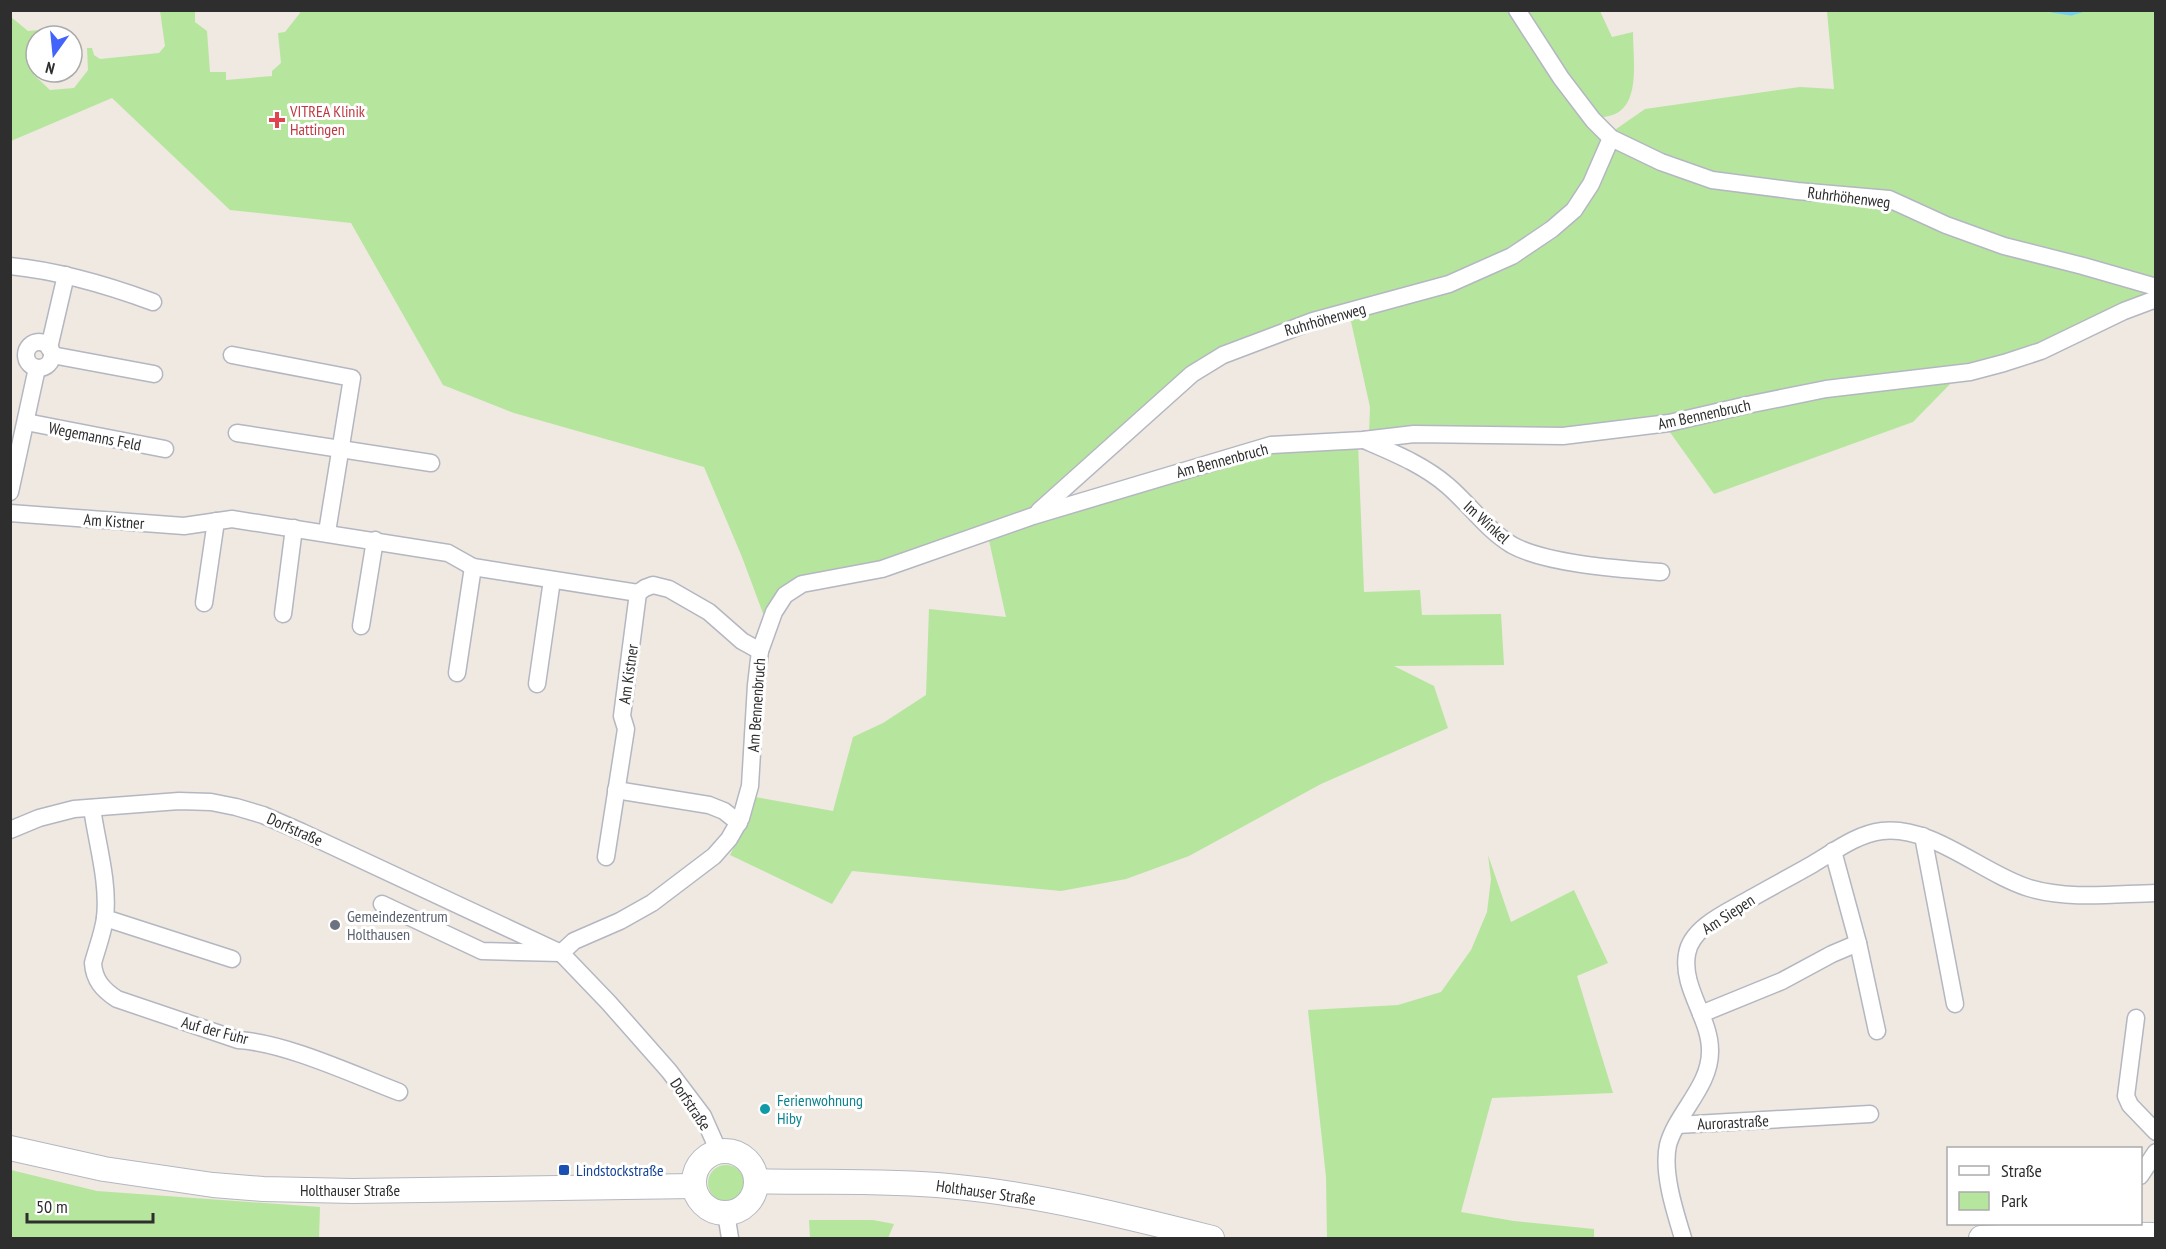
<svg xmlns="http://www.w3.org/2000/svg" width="2166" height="1249" font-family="'PT Sans Narrow',sans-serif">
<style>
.green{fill:#b6e59e}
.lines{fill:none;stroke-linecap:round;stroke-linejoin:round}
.stream{stroke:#75cff0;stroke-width:5}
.street-casing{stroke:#b4b7c1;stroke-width:19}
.secondary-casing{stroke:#b4b7c1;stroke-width:26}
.street{stroke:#fff;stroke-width:16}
.secondary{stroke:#fff;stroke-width:24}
.health-dot{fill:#e0444e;stroke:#fff;stroke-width:2}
.worship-dot{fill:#6b7280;stroke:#fff;stroke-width:2}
.culture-dot{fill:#0f9aa8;stroke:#fff;stroke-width:2}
.transit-dot{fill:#1a4fb4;stroke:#fff;stroke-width:2}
.labels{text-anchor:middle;stroke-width:6;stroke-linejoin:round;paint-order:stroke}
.health-label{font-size:16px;fill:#be3a42;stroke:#fff;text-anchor:start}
.street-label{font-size:16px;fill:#2e2e2e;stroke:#fff}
.worship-label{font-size:16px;fill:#5b616d;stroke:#fff;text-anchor:start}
.culture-label{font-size:16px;fill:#0d838f;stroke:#fff;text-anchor:start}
.transit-label{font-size:16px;fill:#164399;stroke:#fff;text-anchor:start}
</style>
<rect width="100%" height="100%" fill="#efe9e1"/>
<!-- green -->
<g class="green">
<path d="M160,11h35v11l12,9 3,41h16v8l46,-4v-5l9,-8 -3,-30 7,-1 15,-19 -1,-2h1216l45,68 32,43 18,17 18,10 32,15 51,19 88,12 90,9 45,20 6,-8 -51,-22 -177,-16 -50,-18 -53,-26 36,-25 155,-22 34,2 -7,-78h328v285c-66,26 -127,67 -200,74l1,8 -43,44 -199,72 -47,-66 -103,3h-152l-43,3 1,-27 -20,-90 -89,25 -74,28 -154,137 -64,26 -89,31 -83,17 -15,11 -18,24 -22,-59 -38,-90 -190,-54 -71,-28 -92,-162 -121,-13 -118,-112 -101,43 -1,-127 1,3 17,14 22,-2 -5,7h-9v11l-5,7 3,21 16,15 24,-2 14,-18 -1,-22h5l2,7 6,4 59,-6 6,-7z"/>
<path d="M1523,11h77l12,26 21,-5c0,34 11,89 -39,85z"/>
<polygon points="1358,443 1364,592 1420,590 1422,615 1501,614 1504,665 1394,666 1434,686 1448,728 1321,784 1189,856 1126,879 1061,891 852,871 832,904 730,855 751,814 755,797 833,811 853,737 883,723 926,695 929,609 1006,617 988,536 1272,450"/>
<polygon points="1488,855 1511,922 1574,890 1608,963 1577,976 1613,1093 1492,1098 1461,1212 1514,1221 1594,1229 1594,1238 1327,1238 1326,1177 1308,1010 1398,1005 1441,992 1471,950 1487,912 1491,879"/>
<circle cx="726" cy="1183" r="18"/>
<polygon points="11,1170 97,1191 320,1207 319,1238 11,1238"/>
<polygon points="809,1220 873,1220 894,1224 888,1238 810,1238"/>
</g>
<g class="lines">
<!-- stream -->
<polyline class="stream" points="2052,10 2071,13 2081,10"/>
<!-- street casing -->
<g class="street-casing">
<g id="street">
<polyline points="1517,10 1561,78 1593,120 1611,138 1661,162 1712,180 1797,191 1889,199 1946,225 2004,246 2083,266 2156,287"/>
<path d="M10,266c50,5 97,19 143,36"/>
<circle cx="39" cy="355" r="13"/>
<polyline points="49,348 66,275"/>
<polyline points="52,355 154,374"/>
<polyline points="232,355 352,378 327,532"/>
<polyline points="26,422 165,449"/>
<polyline points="237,433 431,463"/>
<path d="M1364,440c30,13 60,25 84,46 22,19 39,44 64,59 34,19 109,24 149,27"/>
<polyline points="10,492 37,368"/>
<polyline points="1039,511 1192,374 1223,355 1313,321 1449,284 1512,256 1552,229 1574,210 1591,184 1611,138"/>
<polyline points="10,513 184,526 232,519 448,553 473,567 638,593 645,588 653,585 669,589 709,612 742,641 760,651"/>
<polyline points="204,603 216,521"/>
<polyline points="283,614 294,528"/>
<polyline points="361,626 375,540"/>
<polyline points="457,673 473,567"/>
<polyline points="537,684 552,580"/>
<polyline points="616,790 709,805 724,811 739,823"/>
<path d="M92,808c5,36 17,74 13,110 -2,15 -8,30 -12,45 1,17 10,27 24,36l121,41c48,3 114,34 161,52"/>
<polyline points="10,830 39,818 74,809 179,801 211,802 236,807 263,815 302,832 561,953 609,1003 669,1071 703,1116 719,1152"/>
<polyline points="1923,836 1955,1004"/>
<polyline points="1833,851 1858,943 1877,1031"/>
<polyline points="606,857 626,729 622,716 638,593"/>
<polyline points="382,904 482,951 561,953 574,941 620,921 652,903 714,856 729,839 741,818 750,786 756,685 760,651 774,612 785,595 802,584 882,569 1033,516 1271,445 1363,440 1414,434 1563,436 1669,423 1747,405 1826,389 1970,372 2004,363 2041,351 2124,311 2156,299"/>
<polyline points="105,918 232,959"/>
<polyline points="1701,1014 1782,981 1832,954 1858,943"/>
<polyline points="2136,1018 2126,1096 2130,1105 2156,1132"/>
<polyline points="1677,1125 1870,1114"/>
<polyline points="2140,1176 2156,1152"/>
<polyline points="726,1213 730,1238"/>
<path d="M1683,1238c-8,-26 -21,-66 -15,-93 9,-33 43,-59 42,-95 0,-32 -29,-63 -23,-96 4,-27 41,-42 63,-55 21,-12 42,-23 63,-35 22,-13 44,-30 69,-33 50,-6 101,43 147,57 40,12 85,6 127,5"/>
</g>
</g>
<!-- secondary casing -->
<g class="secondary-casing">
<g id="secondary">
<polyline points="10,1148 104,1169 213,1185 263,1189 353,1191 694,1186"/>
<circle cx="725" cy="1182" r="31"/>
<path d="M756,1181c64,2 128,-1 192,5 89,8 177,30 264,52"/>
<polyline points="1981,1238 2070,1234 2156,1235"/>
</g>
</g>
<!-- street -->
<use href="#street" class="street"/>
<!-- secondary -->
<use href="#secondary" class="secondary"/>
</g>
<!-- markers -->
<path class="health-dot" d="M274 111h6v6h6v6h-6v6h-6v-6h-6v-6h6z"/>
<circle class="worship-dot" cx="335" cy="925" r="6"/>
<circle class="culture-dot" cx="765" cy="1109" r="6"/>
<rect class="transit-dot" x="558" y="1164" width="12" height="12" rx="3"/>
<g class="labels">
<!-- health labels -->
<g class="health-label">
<text x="290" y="117">VITREA Klinik<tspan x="290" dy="18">Hattingen</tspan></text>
</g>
<!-- street labels -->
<g class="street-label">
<text transform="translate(1849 197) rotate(7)" y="6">Ruhrhöhenweg</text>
<text transform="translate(1325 319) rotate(-16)" y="6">Ruhrhöhenweg</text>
<text transform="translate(1704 414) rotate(-12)" y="6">Am Bennenbruch</text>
<text transform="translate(95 436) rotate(11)" y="6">Wegemanns Feld</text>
<text transform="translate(1222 460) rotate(-15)" y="6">Am Bennenbruch</text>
<text transform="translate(114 521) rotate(4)" y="6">Am Kistner</text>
<text transform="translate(1487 522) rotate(42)" y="6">Im Winkel</text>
<text transform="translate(628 674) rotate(-82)" y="6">Am Kistner</text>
<text transform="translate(756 705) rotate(-86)" y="6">Am Bennenbruch</text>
<text transform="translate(295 829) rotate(24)" y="6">Dorfstraße</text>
<text transform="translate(1728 914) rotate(-33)" y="6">Am Siepen</text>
<text transform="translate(215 1030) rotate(15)" y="6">Auf der Fuhr</text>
<text transform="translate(691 1104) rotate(56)" y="6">Dorfstraße</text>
<text transform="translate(1733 1122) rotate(-3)" y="6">Aurorastraße</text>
<text x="350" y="1196">Holthauser Straße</text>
<text transform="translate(986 1192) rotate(8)" y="6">Holthauser Straße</text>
</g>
<!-- worship labels -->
<g class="worship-label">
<text x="347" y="922">Gemeindezentrum<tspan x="347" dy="18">Holthausen</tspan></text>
</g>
<!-- culture labels -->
<g class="culture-label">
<text x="777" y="1106">Ferienwohnung<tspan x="777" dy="18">Hiby</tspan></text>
</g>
<!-- transit labels -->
<g class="transit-label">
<text x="576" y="1176">Lindstockstraße</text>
</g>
</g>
<!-- border -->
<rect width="2166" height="1249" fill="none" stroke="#2e2e2e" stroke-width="24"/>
<!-- legend -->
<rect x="1947" y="1147" width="195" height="78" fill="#ffffff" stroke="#ababab" stroke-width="1.5"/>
<rect x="1959" y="1166" width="30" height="9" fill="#ffffff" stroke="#ababab" stroke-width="1.5"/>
<text x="2001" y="1177" font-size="18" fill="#2e2e2e">Straße</text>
<rect x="1959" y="1192" width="30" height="18" fill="#b6e59e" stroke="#ababab" stroke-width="1.5"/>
<text x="2001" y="1207" font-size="18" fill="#2e2e2e">Park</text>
<!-- north arrow -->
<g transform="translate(54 54) rotate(195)"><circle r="28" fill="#ffffff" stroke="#ababab" stroke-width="1.5"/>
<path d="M0-4.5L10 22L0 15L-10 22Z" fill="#4264fb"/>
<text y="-9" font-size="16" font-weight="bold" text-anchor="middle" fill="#2e2e2e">N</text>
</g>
<!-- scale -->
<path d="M27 1213v9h126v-9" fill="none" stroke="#2e2e2e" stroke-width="3"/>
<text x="36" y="1213" font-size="18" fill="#2e2e2e" stroke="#ffffff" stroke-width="4.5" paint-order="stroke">50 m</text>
</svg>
